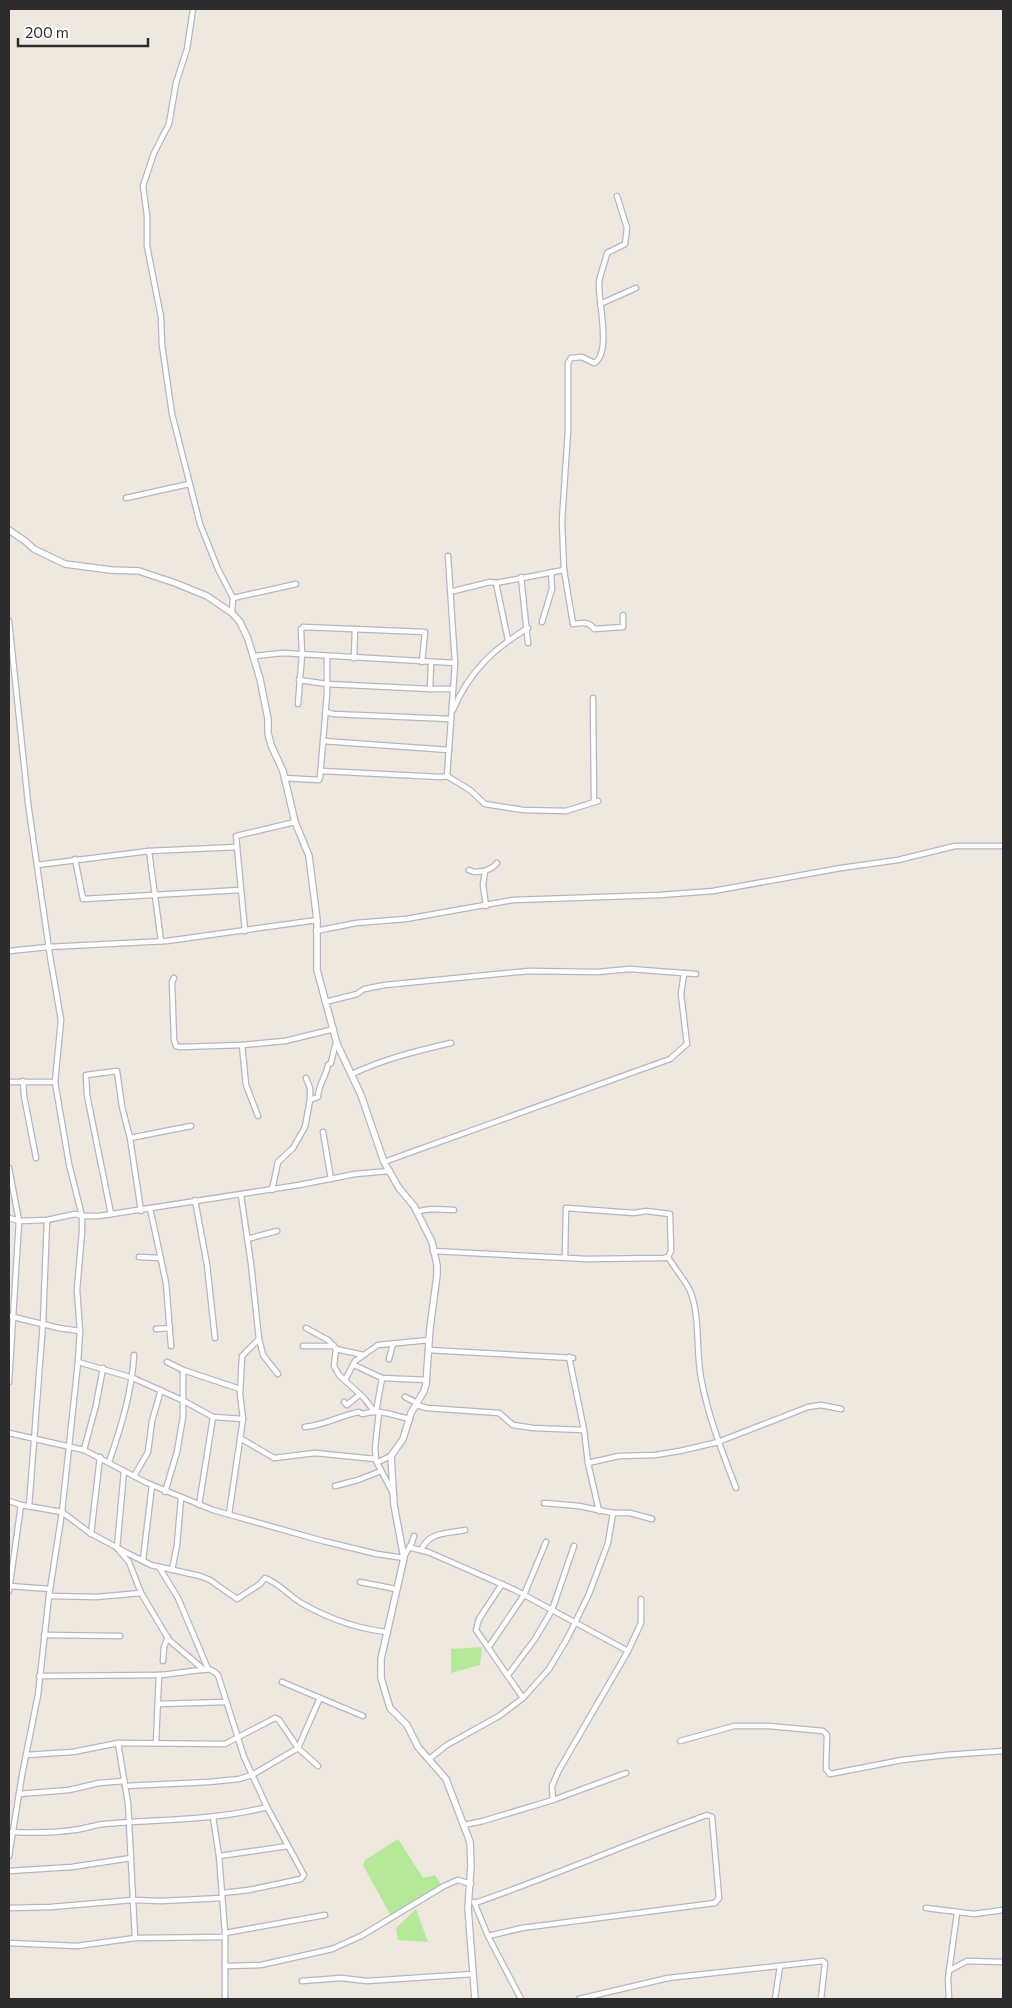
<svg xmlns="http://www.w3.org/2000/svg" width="1012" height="2008" font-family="Commissioner,sans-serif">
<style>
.green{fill:#b4e999}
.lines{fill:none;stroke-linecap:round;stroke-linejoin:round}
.minor-casing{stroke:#b3b6c2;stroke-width:7}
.tertiary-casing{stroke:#b3b6c2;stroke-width:8}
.minor{stroke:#fff;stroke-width:4.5}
.tertiary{stroke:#fff;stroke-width:5.5}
</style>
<rect width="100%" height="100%" fill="#efe8df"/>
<!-- green -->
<g class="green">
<polygon points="482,1647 480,1665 451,1673 451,1649"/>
<polygon points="398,1839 423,1878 435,1875 442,1886 391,1916 363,1865 365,1860"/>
<polygon points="416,1909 428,1942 398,1940 396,1928"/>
</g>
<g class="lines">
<!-- minor casing -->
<g class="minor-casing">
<g id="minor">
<polyline points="193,9 187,49 176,83 169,124 154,153 143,186 147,216 147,246 161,317 162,345 172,414 200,524 218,569 233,598 232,613"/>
<path d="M617,196l10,32 -2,16 -18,9c-2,10 -7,21 -8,30 -1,17 13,71 -5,80l-12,-6 -11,1 -3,5v67l-6,91 2,49 9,54c9,-1 16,-3 21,5l29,-2v-12"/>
<polyline points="600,304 636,288"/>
<polyline points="126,498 189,484"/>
<polyline points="521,577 528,643"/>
<polyline points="496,583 508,640"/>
<polyline points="450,592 490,582 496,583 564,570"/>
<polyline points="233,598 296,584"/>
<polyline points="9,621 28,803 50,956 61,1020 55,1082 69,1164 82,1216 82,1232 77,1290 80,1331 78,1362 62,1512 49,1596 38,1695 22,1775 9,1856"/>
<polyline points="542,622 552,589 551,572"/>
<polyline points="253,656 283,653 455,663"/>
<polyline points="354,658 355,629"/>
<polyline points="299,680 327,684 430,689 452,689"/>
<polyline points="430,689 431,663"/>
<polyline points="593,698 594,802"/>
<polyline points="298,704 302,655 301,629 303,627 425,632 422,662"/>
<path d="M453,710c16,-38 40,-61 75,-82"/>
<polyline points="326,712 333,714 451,719"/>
<polyline points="323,741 449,750"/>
<polyline points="322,771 441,777 447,776 455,663 448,556"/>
<polyline points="447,776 470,790 485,804 523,810 566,811 598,801"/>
<polyline points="284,778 319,780 320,777 327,694 327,656"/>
<polyline points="149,851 161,941"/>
<polyline points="75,859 83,899 240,890"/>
<polyline points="37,865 149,851 237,847"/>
<polyline points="469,870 474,872 485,871"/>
<polyline points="486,906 483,885 485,871 493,867 497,863"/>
<polyline points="245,931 236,836 295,822"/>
<polyline points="316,931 356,923 406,919 513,900 660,895 713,891 841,868 898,860 955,846 1003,846"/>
<polyline points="9,951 48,947 167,941 317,920"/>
<polyline points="174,978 172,982 174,1040 176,1046 180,1047 242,1045 285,1041 334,1029"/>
<polyline points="325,1002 357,994 364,989 385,985 529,971 597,972 630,969 696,974"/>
<polyline points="242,1045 246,1085 258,1116"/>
<path d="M352,1074c32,-15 64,-23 99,-31"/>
<polyline points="306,1078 310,1088 310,1100"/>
<polyline points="23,1081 24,1096 36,1158"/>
<polyline points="9,1082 55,1082"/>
<polyline points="323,1132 331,1179"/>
<polyline points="384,1162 670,1059 687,1044 681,994 684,973"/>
<polyline points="9,1168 19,1221 9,1382"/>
<path d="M272,1190l6,-28 15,-14 12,-21 5,-27 8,-3c0,-12 8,-20 10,-32l3,-2 4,-17 2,-2"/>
<polyline points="241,1195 251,1264 259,1339 263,1355 278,1374"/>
<polyline points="195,1200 207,1265 215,1338"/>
<polyline points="150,1208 166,1283 171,1346"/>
<polyline points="141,1211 130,1138 191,1126"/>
<path d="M417,1212c12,-5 24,-2 37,-2"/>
<polyline points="111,1214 87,1095 86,1075 117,1071 122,1107 130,1138"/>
<polyline points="9,1218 19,1221 47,1220 75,1214 82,1216 99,1216 299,1185 355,1174 390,1171"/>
<polyline points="247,1239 277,1231"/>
<polyline points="433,1251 587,1259 664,1258 668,1257 671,1251 670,1214 646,1211 634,1213 566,1208 565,1257"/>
<polyline points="139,1257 160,1258"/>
<path d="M668,1257c6,11 19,25 23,36 10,28 4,61 11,90 7,36 21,71 34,105"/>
<polyline points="9,1316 59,1328 80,1331"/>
<polyline points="306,1328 328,1340 334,1346"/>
<polyline points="156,1329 170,1328"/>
<polyline points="303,1346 334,1346 336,1349 363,1355"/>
<polyline points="336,1349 334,1366 339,1375 364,1398 374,1411"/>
<polyline points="428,1350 573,1358"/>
<polyline points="569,1357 584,1430 588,1463 599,1511"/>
<polyline points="389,1359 393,1344"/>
<polyline points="78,1362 133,1378 184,1401 213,1417 243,1419"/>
<polyline points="167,1362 183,1370 240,1389"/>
<polyline points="354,1365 382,1378 427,1380"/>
<polyline points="345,1380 355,1361 378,1345 429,1340"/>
<polyline points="405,1397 417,1403"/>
<polyline points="344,1402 347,1405 359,1395"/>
<polyline points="416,1405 427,1408 499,1413 513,1425 533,1428 584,1430"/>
<polyline points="376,1412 382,1378"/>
<path d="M305,1427c20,-2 34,-11 54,-15l3,2c19,-5 29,1 48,5"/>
<path d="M9,1433l75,17 63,33 66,27 110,31 54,13 27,4c3,-10 7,-9 10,-22"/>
<polyline points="240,1438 274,1458 315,1453 375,1459 393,1493"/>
<polyline points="84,1450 96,1405 103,1368"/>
<polyline points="376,1460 375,1448 379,1412"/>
<path d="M109,1462c12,-35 23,-70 25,-107"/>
<polyline points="378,1462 391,1456"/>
<polyline points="588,1463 619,1456 655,1455 680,1451 718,1442 808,1407 821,1405 841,1409"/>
<polyline points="124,1471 117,1548 129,1562 141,1593 169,1640 203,1669"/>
<polyline points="134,1476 148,1452 152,1421 161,1390"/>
<polyline points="335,1486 358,1480 381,1471"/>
<polyline points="165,1492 177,1452 183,1417 183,1370"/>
<path d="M9,1501l12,4 41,7 28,21 37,20 24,12 49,11 10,4 27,19 23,-15 5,-6c14,5 25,19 38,26 25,14 56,25 84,28"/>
<polyline points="544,1503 579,1506 613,1513 630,1513 652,1519"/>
<polyline points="199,1505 213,1417"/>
<polyline points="29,1506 43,1323 47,1220"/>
<polyline points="229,1514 243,1419 240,1394 242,1356 259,1339"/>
<polyline points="91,1534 100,1457"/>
<polyline points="412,1548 428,1552 515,1590 628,1651"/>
<path d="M421,1550c9,-19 25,-16 44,-20"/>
<polyline points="143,1560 152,1485"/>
<polyline points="159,1567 178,1598 208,1669"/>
<polyline points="172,1570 177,1545 181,1498"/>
<polyline points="360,1582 396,1589"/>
<polyline points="502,1584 479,1619 476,1630 523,1698"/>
<polyline points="9,1586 50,1589"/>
<polyline points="9,1591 21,1505"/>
<polyline points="49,1596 96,1597 141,1593"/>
<polyline points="44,1635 120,1636"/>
<polyline points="488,1648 524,1595 546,1542"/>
<polyline points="163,1661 164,1647 168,1637"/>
<polyline points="508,1675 535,1639 552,1610 574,1546"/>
<path d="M39,1676l120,-1c8,0 48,-7 52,-5 3,1 5,3 7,5l26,82 23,50 37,68 -3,4 -52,11 -27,3"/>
<polyline points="282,1682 363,1716"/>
<polyline points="158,1704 226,1702"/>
<polyline points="680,1741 734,1726 769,1726 823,1731 827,1735 826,1769 830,1774 902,1760 946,1755 1003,1751"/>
<polyline points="118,1743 128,1803 135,1938"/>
<polyline points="156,1743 159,1675"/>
<polyline points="26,1755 73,1752 118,1743 225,1744 275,1718 279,1720 298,1748 318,1766"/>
<polyline points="429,1759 447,1745 499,1716 523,1698 549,1669 568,1637 589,1594 608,1543 613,1513"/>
<polyline points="125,1786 209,1782 239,1779 252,1775 298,1748 320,1698"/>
<polyline points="19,1794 69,1790 99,1783 124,1781"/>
<polyline points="553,1800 626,1773"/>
<polyline points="213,1817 219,1856 225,1933 225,1999"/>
<polyline points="464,1825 483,1821 553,1800 552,1786 559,1770 628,1651 641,1623 641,1599"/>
<path d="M12,1832c21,1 41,1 62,-2 10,-1 20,-5 30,-6 55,-5 109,-3 163,-17"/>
<polyline points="219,1856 288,1846"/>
<polyline points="9,1871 72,1867 131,1858"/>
<polyline points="474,1902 488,1936 521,1999"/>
<path d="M475,1903c78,-27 154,-60 232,-88l5,2 7,81 -4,5 -193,25 -34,8"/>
<polyline points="9,1908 51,1907 133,1900 161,1901 222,1898"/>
<polyline points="926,1908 974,1914 1003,1910"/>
<polyline points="225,1933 325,1915"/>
<polyline points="9,1943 77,1946 135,1938 225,1937"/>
<polyline points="225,1966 261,1965 332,1949 361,1936 444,1886 458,1880 471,1884"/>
<polyline points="950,1970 967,1961 1003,1962"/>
<polyline points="302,1981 341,1978 367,1981 473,1974"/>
<polyline points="579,1999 668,1978 823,1961 825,1963 821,1999"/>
<polyline points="775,1999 780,1966"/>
<polyline points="949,1999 948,1979 957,1913"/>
</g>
</g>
<!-- tertiary casing -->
<g class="tertiary-casing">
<polyline id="tertiary" points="9,530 25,541 34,549 65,564 111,570 139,571 175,583 207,596 232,613 240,622 248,639 260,679 268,719 268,733 271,745 283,771 295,822 309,856 317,920 317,970 337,1044 361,1095 384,1162 399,1188 414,1206 432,1242 437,1265 437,1275 430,1328 426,1384 424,1391 411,1413 403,1439 391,1456 394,1505 404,1558 381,1659 381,1678 390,1708 407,1725 418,1747 446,1779 470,1842 471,1865 468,1908 475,1999"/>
</g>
<!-- minor -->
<use href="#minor" class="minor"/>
<!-- tertiary -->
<use href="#tertiary" class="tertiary"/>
</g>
<!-- border -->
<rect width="1012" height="2008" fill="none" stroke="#2d2d2d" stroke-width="20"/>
<!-- scale -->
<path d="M18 38v8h130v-8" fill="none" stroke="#2d2d2d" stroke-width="2.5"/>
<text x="25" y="38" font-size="15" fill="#2d2d2d" stroke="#ffffff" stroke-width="4" paint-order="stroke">200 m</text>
</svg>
